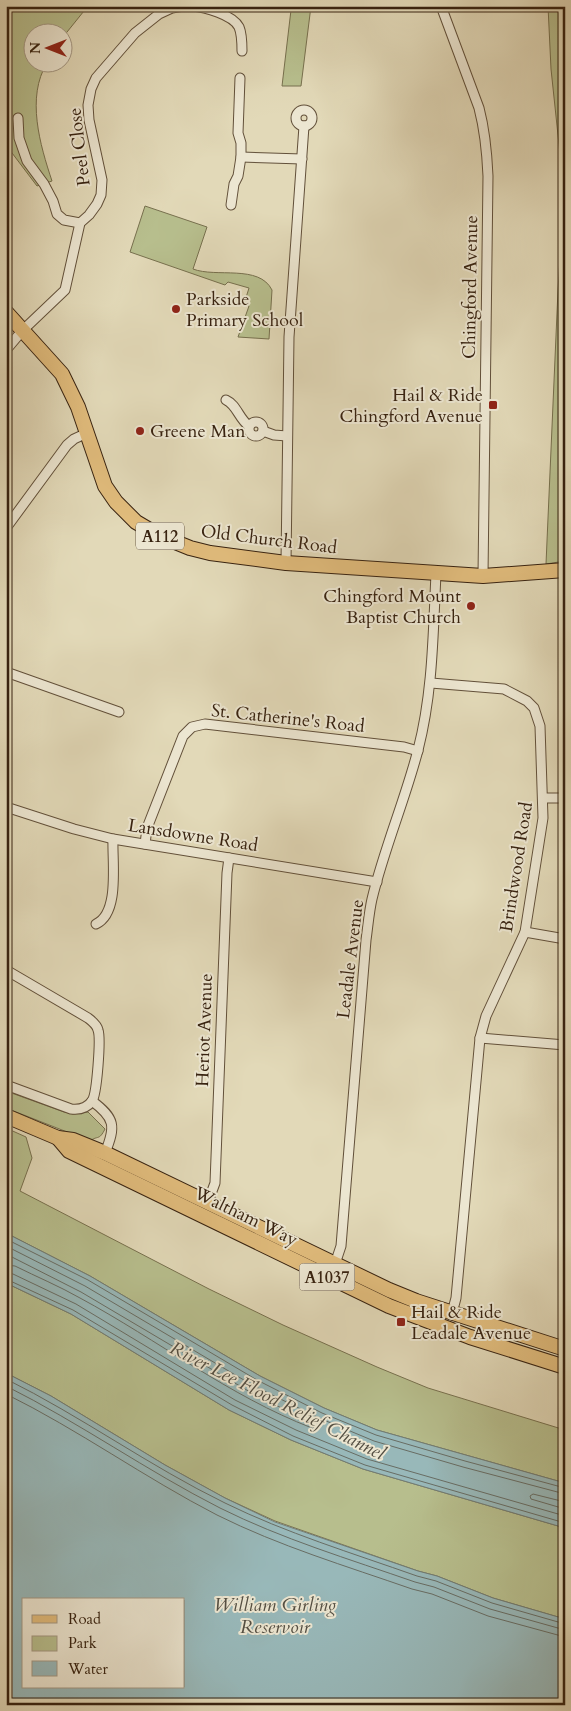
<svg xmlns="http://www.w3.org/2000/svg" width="571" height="1711" font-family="Cardo,serif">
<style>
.green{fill:#b7be8d;stroke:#77704e}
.water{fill:#98b8b9;stroke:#717c75;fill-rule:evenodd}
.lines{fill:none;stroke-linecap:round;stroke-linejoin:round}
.shore{stroke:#686d64;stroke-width:1}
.minor-casing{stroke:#62503a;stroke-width:11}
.primary-casing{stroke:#372210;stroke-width:16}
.minor{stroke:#ece6d1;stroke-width:9}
.primary{stroke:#e1bc7c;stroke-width:14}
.poi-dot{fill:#8f2418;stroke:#ece6d1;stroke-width:2}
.labels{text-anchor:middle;stroke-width:4;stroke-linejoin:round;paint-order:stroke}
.shield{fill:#ece6d1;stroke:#6d5d4a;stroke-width:1}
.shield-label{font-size:16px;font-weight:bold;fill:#372210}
.street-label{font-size:18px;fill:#372210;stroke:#ece6d1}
.poi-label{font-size:18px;fill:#372210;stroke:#ece6d1;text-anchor:start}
.water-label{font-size:19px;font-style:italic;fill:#544f43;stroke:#ece6d1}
</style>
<rect width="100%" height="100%" fill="#e2d9b8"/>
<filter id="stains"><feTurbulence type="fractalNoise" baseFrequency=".004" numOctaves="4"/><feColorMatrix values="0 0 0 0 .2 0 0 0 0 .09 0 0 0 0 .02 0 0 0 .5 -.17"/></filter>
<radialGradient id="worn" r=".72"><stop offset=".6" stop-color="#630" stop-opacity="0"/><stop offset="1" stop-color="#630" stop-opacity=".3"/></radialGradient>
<!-- green -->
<g class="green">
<path d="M6,6h82l-25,31 -1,-5h-30v30l15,1c-21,34 -7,82 5,118l-15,5 -31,-41z"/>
<polygon points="287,6 311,6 301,86 282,86 291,10"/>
<polygon points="548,6 565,6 565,561 546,564 558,290 564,192 551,69"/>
<path d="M145,206l62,21 -14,42c23,9 66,-5 79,21l-3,49 -31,-2 11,-31 -5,-2 5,-16 -21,-6 -3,3 -95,-33z"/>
<path d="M6,1091l58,21 9,2 15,-2 17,17c-6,12 -7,6 -15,12l-84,-33z"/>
<polygon points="6,1128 26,1137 32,1158 20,1191 209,1289 283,1325 377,1367 428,1388 565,1430 565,1483 377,1430 324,1408 260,1376 90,1276 6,1233"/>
<polygon points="6,1283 71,1314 229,1410 291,1440 363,1469 565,1528 565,1619 493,1598 437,1576 418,1571 275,1521 225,1498 165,1465 51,1396 6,1373"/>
</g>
<!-- water -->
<g class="water">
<polygon points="6,1233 90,1276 260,1376 324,1408 377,1430 565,1483 565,1528 363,1469 291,1440 229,1410 71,1314 6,1283"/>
<path d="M6,1373l45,23 114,69 60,33 50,24 143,49 19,5 56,22 72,21v86h-559zM24,1600h160v87h-160z"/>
</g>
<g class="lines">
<!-- shore -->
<g class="shore">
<polyline points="6,1239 88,1280 257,1380 322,1413 376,1435 465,1461 565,1488"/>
<polyline points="6,1246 85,1286 254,1386 319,1418 374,1441 463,1467 565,1494"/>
<path d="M6,1254l75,38 169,100 63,32 2,3 -3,1c-83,-32 -154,-88 -232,-130 -21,-12 -43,-21 -65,-32l-9,-1"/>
<polyline points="6,1272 13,1274 76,1304 235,1400 296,1430 367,1459 565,1516"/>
<polyline points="6,1279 73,1310 232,1405 293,1436 365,1465 565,1523"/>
<path d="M6,1379c75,37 143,87 219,124 61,30 127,50 192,73l19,5 56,22 73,21"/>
<path d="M6,1386c74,37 141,85 214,122 62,31 129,51 195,74l19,5 56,22 75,21"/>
<path d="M6,1394c73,36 139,84 211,121 62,31 129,51 195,74l20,5 56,22 77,21"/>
<polyline points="565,1502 533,1494 530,1496 531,1499 565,1509"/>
</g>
<!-- minor casing -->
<g class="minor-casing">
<g id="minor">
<path d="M192,6c13,1 41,9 47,21 3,7 3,16 3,24"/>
<path d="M441,6l38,102c6,23 8,45 9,68l-5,400"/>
<circle cx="304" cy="118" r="8"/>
<polyline points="18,118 19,138 27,161 44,184 53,201 57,214 64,220 80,223"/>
<polyline points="241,157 302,159"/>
<polyline points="231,205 234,184 238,176 241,157 241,143 238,133 240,78"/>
<polyline points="6,350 22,331 65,290 80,223 89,215 97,204 101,195 102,180 89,120 88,105 91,89 96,78 135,33 159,14 172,8 183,6"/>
<path d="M226,400c11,5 13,19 23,26"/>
<circle cx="256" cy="429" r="7"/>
<polyline points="263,431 274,435 287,436"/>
<polyline points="6,528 67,445 74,439 87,433"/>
<polyline points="286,563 289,337 304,126"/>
<polyline points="6,672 119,712"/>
<polyline points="431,683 504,689 527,701 534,708 540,726 543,818 525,932 486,1016 480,1038 456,1298 452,1313"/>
<polyline points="544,798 565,798"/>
<polyline points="6,807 74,829 113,839 377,882"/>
<polyline points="145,844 147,828 183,736 192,727 205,724 404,747 418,751"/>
<path d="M96,924c24,-11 16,-62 17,-85"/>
<polyline points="525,932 565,939"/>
<path d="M6,970l82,48c4,3 9,7 10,12 3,8 -1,64 -6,71 -5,7 -13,9 -21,8l-65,-24"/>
<polyline points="480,1038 565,1045"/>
<path d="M92,1101c23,17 24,25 13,52"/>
<polyline points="208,1202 215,1183 227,873 229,858"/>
<path d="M335,1264l6,-18 25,-306c2,-14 3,-28 6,-41 12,-50 33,-99 46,-149 15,-58 15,-117 18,-176"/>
</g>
</g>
<!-- primary casing -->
<g class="primary-casing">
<g id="primary">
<polyline points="6,312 62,374 78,407 105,486 116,502 136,522 158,535 190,548 210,553 286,563 483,576 565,570"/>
<polyline points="6,1116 58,1138 73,1140 105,1153 389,1290 416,1301 565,1349"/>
<polyline points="58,1138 69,1151 389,1306 470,1337 565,1367"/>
</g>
</g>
<!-- minor -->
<use href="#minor" class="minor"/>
<!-- primary -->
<use href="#primary" class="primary"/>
</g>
<!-- markers -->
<g class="poi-dot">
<circle cx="176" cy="309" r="5"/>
<rect x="488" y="400" width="10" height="10" rx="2.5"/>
<circle cx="140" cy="431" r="5"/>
<circle cx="471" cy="606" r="5"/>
<rect x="396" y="1317" width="10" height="10" rx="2.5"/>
</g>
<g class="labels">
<!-- shield labels -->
<g class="shield">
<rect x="136" y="522.5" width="48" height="27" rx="4"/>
<rect x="299.5" y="1263.5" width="55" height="27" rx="4"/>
</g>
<g class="shield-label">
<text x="160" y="542">A112</text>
<text x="327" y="1283">A1037</text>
</g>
<!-- street labels -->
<g class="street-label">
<text transform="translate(79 147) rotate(-97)" y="6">Peel Close</text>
<text transform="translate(470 287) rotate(-89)" y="6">Chingford Avenue</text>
<text transform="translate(269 539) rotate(7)" y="6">Old Church Road</text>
<text transform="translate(288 718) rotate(6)" y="6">St. Catherine's Road</text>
<text transform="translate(193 835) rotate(9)" y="6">Lansdowne Road</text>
<text transform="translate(516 867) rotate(-81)" y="6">Brindwood Road</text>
<text transform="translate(350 959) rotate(-83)" y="6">Leadale Avenue</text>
<text transform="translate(204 1030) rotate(-88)" y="6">Heriot Avenue</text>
<text transform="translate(246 1216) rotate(26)" y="6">Waltham Way</text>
</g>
<!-- poi labels -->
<g class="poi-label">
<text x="186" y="305">Parkside<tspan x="186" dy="21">Primary School</tspan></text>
<text x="483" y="401" text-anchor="end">Hail &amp; Ride<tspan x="483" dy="21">Chingford Avenue</tspan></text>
<text x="150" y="437">Greene Man</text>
<text x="461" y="602" text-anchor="end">Chingford Mount<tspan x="461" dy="21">Baptist Church</tspan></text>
<text x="411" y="1318">Hail &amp; Ride<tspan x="411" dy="21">Leadale Avenue</tspan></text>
</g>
<!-- water labels -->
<g class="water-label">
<text transform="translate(278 1400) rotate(27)" y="7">River Lee Flood Relief Channel</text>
<text x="275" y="1611">William Girling<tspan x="275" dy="22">Reservoir</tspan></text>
</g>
</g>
<!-- margin -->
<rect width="571" height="1711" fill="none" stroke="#e2d9b8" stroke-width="25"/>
<rect x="8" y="8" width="556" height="1696" fill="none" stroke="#372210" stroke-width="2.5"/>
<rect x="12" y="12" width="546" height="1686" fill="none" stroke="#372210"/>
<!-- legend -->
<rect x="22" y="1598" width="162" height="90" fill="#ece6d1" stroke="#a49884"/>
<rect x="32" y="1615" width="25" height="8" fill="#e1bc7c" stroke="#a49884"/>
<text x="68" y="1624" font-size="15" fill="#372210">Road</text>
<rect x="32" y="1636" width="25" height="15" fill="#b7be8d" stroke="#a49884"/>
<text x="68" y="1648" font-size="15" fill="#372210">Park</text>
<rect x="32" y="1661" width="25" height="15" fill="#98b8b9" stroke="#a49884"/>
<text x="68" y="1674" font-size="15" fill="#372210">Water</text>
<!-- north arrow -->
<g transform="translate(48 48) rotate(270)"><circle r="24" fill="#ece6d1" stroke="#a49884"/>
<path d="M0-4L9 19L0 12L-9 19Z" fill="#8f2418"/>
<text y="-8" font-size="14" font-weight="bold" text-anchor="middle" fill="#372210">N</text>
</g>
<rect width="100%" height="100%" filter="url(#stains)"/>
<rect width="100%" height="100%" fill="url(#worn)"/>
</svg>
